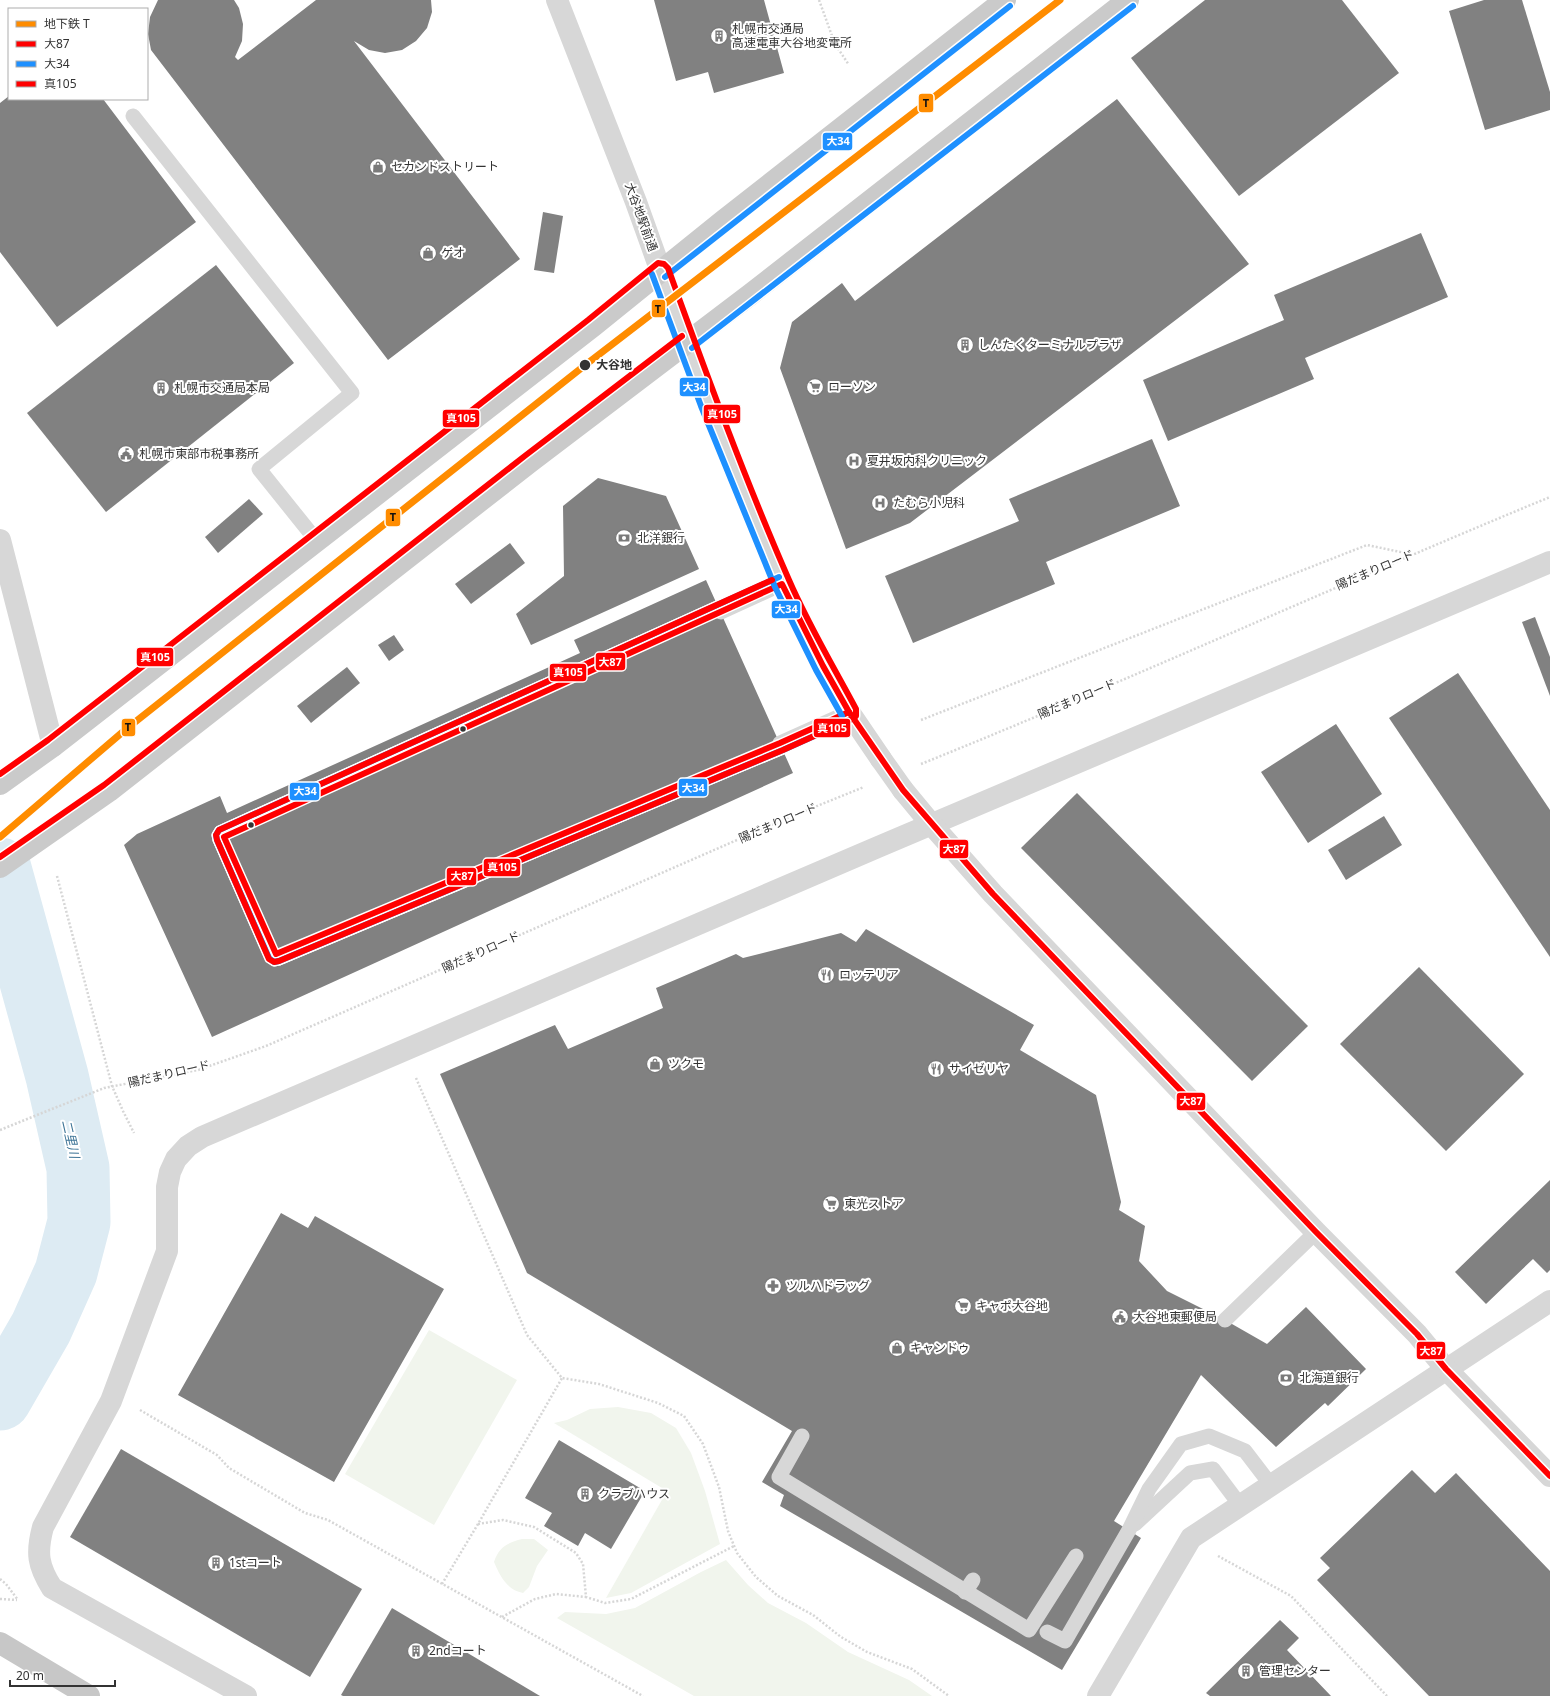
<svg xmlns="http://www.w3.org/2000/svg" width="1550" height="1696" font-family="'Noto Sans','Noto Sans JP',sans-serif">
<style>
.green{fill:#f1f5ed}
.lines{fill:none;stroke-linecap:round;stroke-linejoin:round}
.river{stroke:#ddebf3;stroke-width:63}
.building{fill:#818181}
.path{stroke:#d6d6d6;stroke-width:2.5;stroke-dasharray:2 2;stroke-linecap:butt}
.service{stroke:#d7d7d7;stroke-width:15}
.minor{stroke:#d7d7d7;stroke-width:22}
.tertiary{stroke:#d7d7d7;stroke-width:22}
.primary{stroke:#cacaca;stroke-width:22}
.trunk{stroke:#c7c7c7;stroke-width:22}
.tertiary-bridge{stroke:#d7d7d7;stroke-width:22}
.bus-1-casing{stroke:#fff;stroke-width:9}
.bus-2-casing{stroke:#fff;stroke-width:9}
.bus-3-casing{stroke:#fff;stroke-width:9}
.bus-1{stroke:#f00;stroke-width:6}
.bus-2{stroke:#1e90ff;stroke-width:6}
.bus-3{stroke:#f00;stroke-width:6}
.metro-1-casing{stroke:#fff;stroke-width:10}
.metro-1{stroke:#ff8c00;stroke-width:7}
.stop-dot{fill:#333;stroke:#fff;stroke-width:1.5}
.labels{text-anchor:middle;stroke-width:4;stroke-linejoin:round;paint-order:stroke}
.poi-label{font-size:12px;fill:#333;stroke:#fff;text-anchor:start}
.street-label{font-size:12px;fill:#333;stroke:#fff}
.stop-label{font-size:12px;font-weight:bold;fill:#333;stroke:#fff;text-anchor:start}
.water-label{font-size:13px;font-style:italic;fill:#3f7597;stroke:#fff}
.line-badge{stroke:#fff;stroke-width:1.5}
.badge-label{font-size:11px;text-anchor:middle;font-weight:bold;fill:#fff}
.pale-badge-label{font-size:11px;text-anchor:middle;font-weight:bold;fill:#111}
</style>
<rect width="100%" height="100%" fill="#fff"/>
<!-- green -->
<g class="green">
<polygon points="429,1330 517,1380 434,1525 345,1474"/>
<polygon points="618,1407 651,1413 676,1428 691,1453 705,1491 720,1544 631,1593 606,1598 667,1491 554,1423 567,1420 590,1409"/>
<path d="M522,1539h12l14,11 -11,16 -8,21 -6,6c-16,-3 -23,-17 -29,-31 5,-15 13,-19 28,-23z"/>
<polygon points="726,1560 748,1585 768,1603 806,1623 848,1652 909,1680 932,1696 694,1696 557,1618 565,1612 606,1614 635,1608 701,1572"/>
</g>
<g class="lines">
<!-- river -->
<polyline class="river" points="0,869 57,1076 78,1168 79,1222 66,1272 41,1328 0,1399"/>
</g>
<!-- building -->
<g class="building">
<polygon points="158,0 234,0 239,8 243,24 242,41 235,57 238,60 316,0 431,0 432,12 427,28 416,41 402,50 385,53 369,50 354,41 520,259 388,360 151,50 148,34 150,17"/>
<polygon points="654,0 764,0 784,73 714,93 708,72 676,81"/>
<polygon points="1205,0 1342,0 1399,73 1239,196 1131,58"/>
<polygon points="1484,0 1522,0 1550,92 1550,110 1485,130 1449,11"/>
<polygon points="9,96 9,99 103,99 196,222 57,327 0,252 0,103"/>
<polygon points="1117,99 1249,264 910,523 846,549 780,368 792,322 842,283 855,301"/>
<polygon points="543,212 563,216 554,273 534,270"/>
<polygon points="1421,233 1448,297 1305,358 1314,379 1168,441 1143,380 1284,320 1274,295"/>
<polygon points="216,265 294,363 106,512 27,413"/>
<polygon points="1152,439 1180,506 1046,562 1055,584 913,643 885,576 1019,521 1009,499"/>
<polygon points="598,478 666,496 699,569 531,645 516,614 564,576 563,506"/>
<polygon points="249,499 263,514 218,553 205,537"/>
<polygon points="510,543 525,563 471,604 455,584"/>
<polygon points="706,580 793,773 212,1037 124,845 137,834 220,796 227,813 580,653 574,640"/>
<polygon points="1535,617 1550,657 1550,696 1522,622"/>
<polygon points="394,635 404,650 389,661 378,645"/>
<polygon points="347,667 360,683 311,723 297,706"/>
<polygon points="1458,673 1550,810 1550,957 1389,718"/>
<polygon points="1336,724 1382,794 1308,843 1261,772"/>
<polygon points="1077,793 1308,1026 1252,1081 1021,848"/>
<polygon points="1384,816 1402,845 1346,880 1328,850"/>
<polygon points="866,929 1034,1025 1020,1050 1096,1095 1121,1202 1119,1210 1145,1226 1139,1261 1167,1291 1225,1320 1267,1344 1306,1307 1366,1369 1328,1406 1325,1403 1276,1447 1201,1375 1114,1521 1141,1538 1062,1670 780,1506 784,1495 762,1482 792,1431 527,1273 440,1074 555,1025 568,1049 663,1008 656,988 736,954 743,958 841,933 856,942"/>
<polygon points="1419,967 1524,1074 1446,1151 1340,1044"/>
<polygon points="1550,1180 1550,1270 1547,1273 1533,1259 1486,1304 1455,1272"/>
<polygon points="281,1213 308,1228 315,1216 444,1289 334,1482 178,1395"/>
<polygon points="559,1440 645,1491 611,1549 585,1533 578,1546 544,1526 552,1513 525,1498"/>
<polygon points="121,1449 362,1589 310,1677 70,1537"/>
<polygon points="1412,1470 1435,1493 1456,1473 1550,1571 1550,1696 1429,1696 1317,1580 1330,1568 1320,1558"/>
<polygon points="392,1608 540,1696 343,1696 341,1695"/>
<polygon points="1280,1620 1299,1638 1287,1650 1331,1696 1210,1696 1206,1693"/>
</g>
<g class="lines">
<!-- path -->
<g class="path">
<polyline points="819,0 835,44 849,65"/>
<polyline points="921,720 1367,545 1410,554"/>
<path d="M921,764c211,-85 418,-180 629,-267"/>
<polyline points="57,876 112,1086 123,1111 134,1133"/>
<polyline points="416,1078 527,1335 562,1378 599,1384 658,1403 684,1416 703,1444 719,1487 728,1531 737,1553 756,1577 778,1596 813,1615 841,1637 867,1652 912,1669 949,1696"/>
<polyline points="0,1130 104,1088 198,1070 266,1046 785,819 864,787"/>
<polyline points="140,1410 217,1455 229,1468 305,1513 328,1520 643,1696"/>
<polyline points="478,1524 503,1520 534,1527 576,1553 583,1564 586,1597 605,1603 631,1599 734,1546"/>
<polyline points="1218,1556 1291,1596 1387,1696"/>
<polyline points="0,1579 6,1584 18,1600"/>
<polyline points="442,1584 478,1524 562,1378"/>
<polyline points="0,1599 17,1600"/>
<polyline points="502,1617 535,1599 556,1594 586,1597"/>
</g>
<!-- service -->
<g class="service">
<polyline points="133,116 352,393 259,469 316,540"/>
<polyline points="721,612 782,584"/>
<polyline points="780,743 849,712"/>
<polyline points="1225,1320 1316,1232"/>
<polyline points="802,1436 779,1477 1029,1630 1076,1556"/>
<polyline points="1135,1524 1190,1473 1213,1469 1240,1505"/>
<polyline points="965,1592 973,1580"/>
<polyline points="1047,1632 1065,1641 1129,1530 1149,1489 1181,1444 1209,1436 1245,1451 1271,1485"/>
</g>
<!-- minor -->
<g class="minor">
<polyline points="0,540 53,746"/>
<path d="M246,1696l-194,-108c-14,-22 -16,-35 -9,-61l68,-126 56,-150v-64l3,-15 6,-13 12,-13 14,-9 676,-290 672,-285"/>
<polyline points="1098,1696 1191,1538 1550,1301"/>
</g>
<!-- tertiary -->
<g class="tertiary">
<polyline points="557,0 636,202 708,403 782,584 823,666 849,712 881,759"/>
<polyline points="903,790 932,825 993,894 1316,1232 1417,1334 1446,1369 1550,1476"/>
</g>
<!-- primary -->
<g class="primary">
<polyline points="0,784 53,746 593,326 723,221 1005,0"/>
<polyline points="0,867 109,791 531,461 751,294 1128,0"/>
</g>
<!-- trunk -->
<polyline class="trunk" points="0,1643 89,1696"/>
<!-- tertiary-bridge -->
<polyline class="tertiary-bridge" points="881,759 903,790"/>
<!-- bus-1 casing -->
<g class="bus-1-casing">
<g id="bus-1">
<polygon points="782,584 823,666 849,712 780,743 276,954 224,837"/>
<polyline points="849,712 903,790 993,894 1316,1232 1417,1334 1446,1369 1550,1476"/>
</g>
</g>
<!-- bus-2 casing -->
<g class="bus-2-casing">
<g id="bus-2">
<polyline points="652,274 701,406 775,587 816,670 842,716"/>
<polyline points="665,277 1010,6"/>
<polyline points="692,348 1133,6"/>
<polyline points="779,577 219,830 216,835 217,840 269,958 274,962 279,961 783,750 852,719"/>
</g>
</g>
<!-- bus-3 casing -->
<g class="bus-3-casing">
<g id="bus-3">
<path d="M0,774l48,-34 540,-420 70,-57 6,1 4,4c38,105 76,209 121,312 19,44 44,86 67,129v7l-4,3 -69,31 -504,211 -5,1 -5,-3 -52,-119 -1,-5 3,-5 553,-250"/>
<polyline points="0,857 104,785 526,455 682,336"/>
</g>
</g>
<!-- bus-1 -->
<use href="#bus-1" class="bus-1"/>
<!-- bus-2 -->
<use href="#bus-2" class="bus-2"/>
<!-- bus-3 -->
<use href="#bus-3" class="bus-3"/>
<!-- metro-1 casing -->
<g class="metro-1-casing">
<polyline id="metro-1" points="0,837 125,730 584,366 1060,0"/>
</g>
<!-- metro-1 -->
<use href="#metro-1" class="metro-1"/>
</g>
<!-- icons -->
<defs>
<g id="building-ring" transform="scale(0.9)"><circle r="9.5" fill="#fff" stroke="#7a7a7a" stroke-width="1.5"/><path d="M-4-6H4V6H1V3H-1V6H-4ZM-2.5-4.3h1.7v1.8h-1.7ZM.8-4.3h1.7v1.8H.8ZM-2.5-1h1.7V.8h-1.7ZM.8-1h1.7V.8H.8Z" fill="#7a7a7a"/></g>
<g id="shop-ring" transform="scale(0.9)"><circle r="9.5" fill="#fff" stroke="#7a7a7a" stroke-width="1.5"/><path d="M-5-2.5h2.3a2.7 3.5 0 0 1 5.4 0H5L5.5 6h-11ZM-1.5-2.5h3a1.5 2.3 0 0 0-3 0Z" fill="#7a7a7a"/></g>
<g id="supermarket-ring" transform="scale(0.9)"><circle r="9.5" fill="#fff" stroke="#7a7a7a" stroke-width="1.5"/><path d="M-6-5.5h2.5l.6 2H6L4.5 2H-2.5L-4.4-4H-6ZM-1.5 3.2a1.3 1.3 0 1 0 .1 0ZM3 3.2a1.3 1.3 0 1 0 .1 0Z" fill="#7a7a7a"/></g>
<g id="civic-ring" transform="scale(0.9)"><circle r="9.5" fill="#fff" stroke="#7a7a7a" stroke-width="1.5"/><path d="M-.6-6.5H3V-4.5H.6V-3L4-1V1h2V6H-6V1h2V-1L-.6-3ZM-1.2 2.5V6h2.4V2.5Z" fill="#7a7a7a"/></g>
<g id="hospital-ring" transform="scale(0.9)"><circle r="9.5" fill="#fff" stroke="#7a7a7a" stroke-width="1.5"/><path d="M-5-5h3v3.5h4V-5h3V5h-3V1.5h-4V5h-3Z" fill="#7a7a7a"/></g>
<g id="bank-ring" transform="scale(0.9)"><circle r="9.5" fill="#fff" stroke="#7a7a7a" stroke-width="1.5"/><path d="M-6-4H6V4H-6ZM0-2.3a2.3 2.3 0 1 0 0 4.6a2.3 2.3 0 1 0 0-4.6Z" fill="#7a7a7a"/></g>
<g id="restaurant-ring" transform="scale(0.9)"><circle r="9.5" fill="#fff" stroke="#7a7a7a" stroke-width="1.5"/><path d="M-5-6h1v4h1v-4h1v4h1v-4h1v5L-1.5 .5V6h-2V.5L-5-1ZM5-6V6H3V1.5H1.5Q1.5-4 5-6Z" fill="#7a7a7a"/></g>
<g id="pharmacy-ring" transform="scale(0.9)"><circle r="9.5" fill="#fff" stroke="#7a7a7a" stroke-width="1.5"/><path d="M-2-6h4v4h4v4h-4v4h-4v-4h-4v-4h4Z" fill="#7a7a7a"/></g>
</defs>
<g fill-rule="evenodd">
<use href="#building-ring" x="719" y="36"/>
<use href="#shop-ring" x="378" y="167"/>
<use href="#shop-ring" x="428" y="253"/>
<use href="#building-ring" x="965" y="345"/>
<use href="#supermarket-ring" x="815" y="387"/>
<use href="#building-ring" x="161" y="388"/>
<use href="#civic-ring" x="126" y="454"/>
<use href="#hospital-ring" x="854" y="461"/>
<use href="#hospital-ring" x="880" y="503"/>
<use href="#bank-ring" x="624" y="538"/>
<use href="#restaurant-ring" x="826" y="975"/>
<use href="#shop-ring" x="655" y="1064"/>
<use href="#restaurant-ring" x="936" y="1069"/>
<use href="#supermarket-ring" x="831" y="1204"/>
<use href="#pharmacy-ring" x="773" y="1286"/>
<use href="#supermarket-ring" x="963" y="1306"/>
<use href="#civic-ring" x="1120" y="1317"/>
<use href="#shop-ring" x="897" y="1348"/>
<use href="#bank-ring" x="1286" y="1378"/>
<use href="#building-ring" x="585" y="1494"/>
<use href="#building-ring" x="216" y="1563"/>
<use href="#building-ring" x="416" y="1651"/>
<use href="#building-ring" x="1246" y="1671"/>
</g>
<!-- markers -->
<g class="stop-dot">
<circle cx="585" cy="365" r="6"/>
<circle cx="463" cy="729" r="3.5"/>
<circle cx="251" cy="825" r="3.5"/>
</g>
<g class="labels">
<!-- poi labels -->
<g class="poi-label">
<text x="732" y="33">札幌市交通局<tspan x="732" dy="14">高速電車大谷地変電所</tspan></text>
<text x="391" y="171">セカンドストリート</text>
<text x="441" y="257">ゲオ</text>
<text x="978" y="349">しんたくターミナルプラザ</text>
<text x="828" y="391">ローソン</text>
<text x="174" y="392">札幌市交通局本局</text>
<text x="139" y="458">札幌市東部市税事務所</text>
<text x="867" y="465">夏井坂内科クリニック</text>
<text x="893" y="507">たむら小児科</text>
<text x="637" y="542">北洋銀行</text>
<text x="839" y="979">ロッテリア</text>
<text x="668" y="1068">ツクモ</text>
<text x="949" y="1073">サイゼリヤ</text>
<text x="844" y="1208">東光ストア</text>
<text x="786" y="1290">ツルハドラッグ</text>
<text x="976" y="1310">キャポ大谷地</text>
<text x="1133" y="1321">大谷地東郵便局</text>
<text x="910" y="1352">キャンドゥ</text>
<text x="1299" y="1382">北海道銀行</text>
<text x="598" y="1498">クラブハウス</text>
<text x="229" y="1567">1stコート</text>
<text x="429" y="1655">2ndコート</text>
<text x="1259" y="1675">管理センター</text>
</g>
<!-- street labels -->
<g class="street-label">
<text transform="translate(641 217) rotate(70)" y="4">大谷地駅前通</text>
<text transform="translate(1375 570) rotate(-23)" y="4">陽だまりロード</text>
<text transform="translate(1077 699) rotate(-23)" y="4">陽だまりロード</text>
<text transform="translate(778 823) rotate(-23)" y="4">陽だまりロード</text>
<text transform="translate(481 952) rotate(-24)" y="4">陽だまりロード</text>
<text transform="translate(169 1074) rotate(-13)" y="4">陽だまりロード</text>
</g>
<!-- stop labels -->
<g class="stop-label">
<text x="596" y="369">大谷地</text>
</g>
<!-- water labels -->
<g class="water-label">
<text transform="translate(71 1139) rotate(77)" y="5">二里川</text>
</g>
</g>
<g class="line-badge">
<rect x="918" y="93" width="16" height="20" rx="4" fill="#ff8c00"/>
<rect x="822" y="132" width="31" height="19" rx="4" fill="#1e90ff"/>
<rect x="651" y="299" width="15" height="19" rx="4" fill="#ff8c00"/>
<rect x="679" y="377" width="30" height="20" rx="4" fill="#1e90ff"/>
<rect x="703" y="404" width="38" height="20" rx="4" fill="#f00"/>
<rect x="442" y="409" width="38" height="19" rx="4" fill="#f00"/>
<rect x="385" y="508" width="16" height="19" rx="4" fill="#ff8c00"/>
<rect x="771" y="600" width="30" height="19" rx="4" fill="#1e90ff"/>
<rect x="136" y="647" width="38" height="20" rx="4" fill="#f00"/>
<rect x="595" y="652" width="31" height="19" rx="4" fill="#f00"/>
<rect x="549" y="663" width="38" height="19" rx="4" fill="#f00"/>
<rect x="121" y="718" width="15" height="19" rx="4" fill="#ff8c00"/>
<rect x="813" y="718" width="38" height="20" rx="4" fill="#f00"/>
<rect x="678" y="778" width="30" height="19" rx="4" fill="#1e90ff"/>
<rect x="289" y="782" width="31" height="19" rx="4" fill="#1e90ff"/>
<rect x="939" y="839" width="30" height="20" rx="4" fill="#f00"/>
<rect x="483" y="858" width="38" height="19" rx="4" fill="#f00"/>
<rect x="446" y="867" width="31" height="19" rx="4" fill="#f00"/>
<rect x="1176" y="1092" width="30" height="19" rx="4" fill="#f00"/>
<rect x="1416" y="1341" width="30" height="19" rx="4" fill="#f00"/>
</g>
<g class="badge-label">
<text x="838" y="145">大34</text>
<text x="694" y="391">大34</text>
<text x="722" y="418">真105</text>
<text x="461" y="422">真105</text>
<text x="786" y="613">大34</text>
<text x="155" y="661">真105</text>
<text x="610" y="666">大87</text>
<text x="568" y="676">真105</text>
<text x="832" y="732">真105</text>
<text x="693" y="792">大34</text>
<text x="305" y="795">大34</text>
<text x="954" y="853">大87</text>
<text x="502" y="871">真105</text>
<text x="462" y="880">大87</text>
<text x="1191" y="1105">大87</text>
<text x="1431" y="1355">大87</text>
</g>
<g class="pale-badge-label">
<text x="926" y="107">T</text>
<text x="658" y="313">T</text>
<text x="393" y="521">T</text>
<text x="128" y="731">T</text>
</g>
<!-- legend -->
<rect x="8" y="8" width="140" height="92" fill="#ffffff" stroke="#adadad"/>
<rect x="16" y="21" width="20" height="6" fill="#ff8c00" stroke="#adadad"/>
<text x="44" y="28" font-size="12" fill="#333333">地下鉄 T</text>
<rect x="16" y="41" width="20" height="6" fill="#ff0000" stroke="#adadad"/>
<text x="44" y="48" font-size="12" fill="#333333">大87</text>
<rect x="16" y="61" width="20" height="6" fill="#1e90ff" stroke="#adadad"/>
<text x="44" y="68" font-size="12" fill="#333333">大34</text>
<rect x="16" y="81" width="20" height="6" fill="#ff0000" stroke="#adadad"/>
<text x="44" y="88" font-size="12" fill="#333333">真105</text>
<!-- scale -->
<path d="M10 1680v6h105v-6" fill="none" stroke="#333333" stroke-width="2"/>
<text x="16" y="1680" font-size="12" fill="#333333" stroke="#ffffff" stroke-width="3" paint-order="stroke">20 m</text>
</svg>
